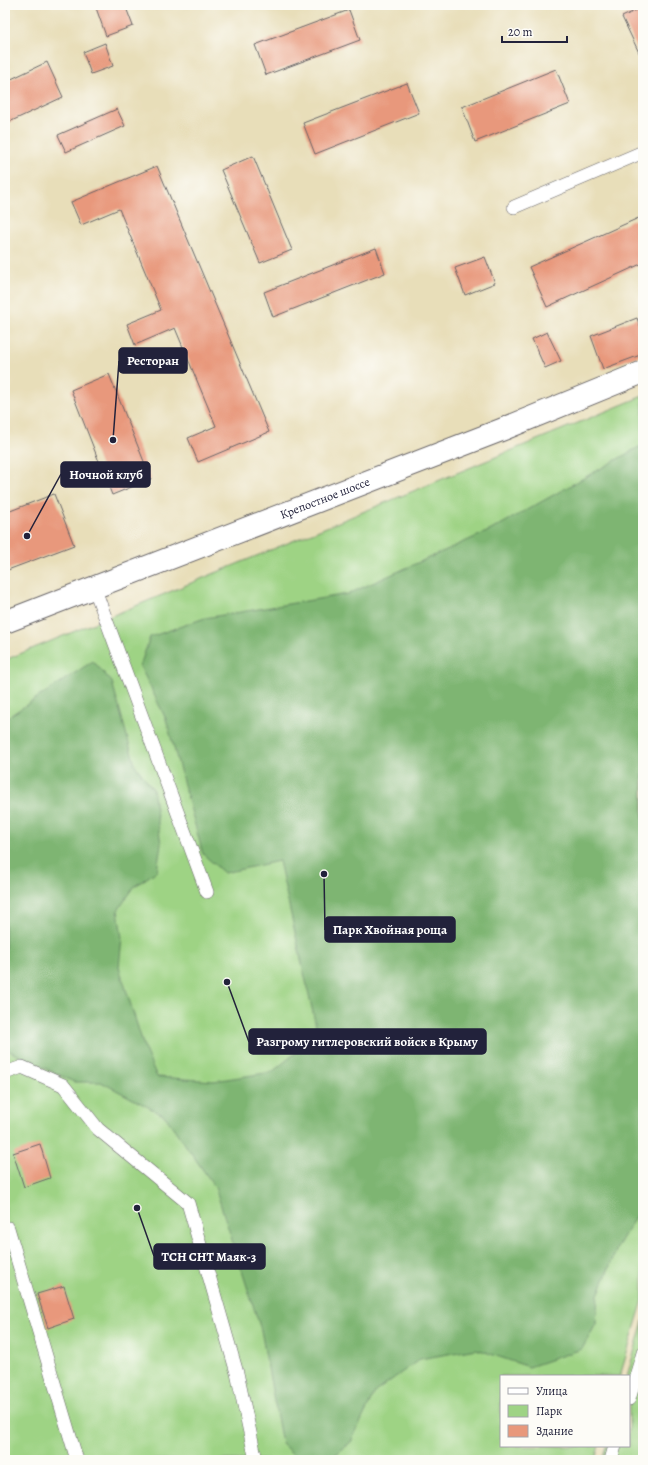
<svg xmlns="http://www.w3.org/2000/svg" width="648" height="1465" font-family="Alegreya,serif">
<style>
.green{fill:#9ed384;stroke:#607a60}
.forest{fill:#7eb572;stroke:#506c56}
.building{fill:#e8987b}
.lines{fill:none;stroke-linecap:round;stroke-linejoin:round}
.lane-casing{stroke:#676467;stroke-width:14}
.street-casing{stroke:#676467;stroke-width:24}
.lane{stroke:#fff;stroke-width:13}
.street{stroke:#fff;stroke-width:22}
.labels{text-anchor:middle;stroke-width:4;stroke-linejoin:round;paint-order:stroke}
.street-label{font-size:12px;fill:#22223b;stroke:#fdfcf7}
.leader{fill:none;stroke:#22223b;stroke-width:1.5}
.callout-dot{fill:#22223b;stroke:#fdfcf7;stroke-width:1.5}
.callout{fill:#22223b;stroke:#22223b;stroke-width:1.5}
.callout-label{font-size:13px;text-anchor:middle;font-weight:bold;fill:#fff}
</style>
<rect width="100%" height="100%" fill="#fdfcf7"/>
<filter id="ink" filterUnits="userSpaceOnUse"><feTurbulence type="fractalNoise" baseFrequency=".025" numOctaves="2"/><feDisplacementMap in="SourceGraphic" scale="8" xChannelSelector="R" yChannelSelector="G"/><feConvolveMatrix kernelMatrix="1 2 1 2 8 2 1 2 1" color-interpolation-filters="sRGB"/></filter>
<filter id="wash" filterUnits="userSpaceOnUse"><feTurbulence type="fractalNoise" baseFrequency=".012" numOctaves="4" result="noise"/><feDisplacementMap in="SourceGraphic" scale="16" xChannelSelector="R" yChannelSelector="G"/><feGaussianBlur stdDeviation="0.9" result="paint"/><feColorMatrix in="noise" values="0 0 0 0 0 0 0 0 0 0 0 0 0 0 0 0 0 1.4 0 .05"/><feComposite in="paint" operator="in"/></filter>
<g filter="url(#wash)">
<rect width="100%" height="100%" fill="#e8deb9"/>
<!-- green -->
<g class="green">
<polygon points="643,396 643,1300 620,1376 501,1376 501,1446 599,1446 595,1460 5,1460 5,660"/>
<polygon points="643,1321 643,1460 602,1460 606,1446 629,1446 629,1376 627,1376"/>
</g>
<!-- forest -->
<polygon class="forest" points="639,447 643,447 643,1204 618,1246 598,1295 596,1324 582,1349 529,1367 476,1349 420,1359 375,1392 351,1442 329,1460 299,1460 282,1444 261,1330 215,1187 165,1116 101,1082 74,1082 5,1049 5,719 93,661 112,682 135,765 153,789 161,844 157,871 135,886 118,910 122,938 119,967 145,1050 157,1077 214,1081 272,1072 318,1035 279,861 224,873 203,854 166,719 140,666 150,637 205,618 348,594 491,530"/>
<g id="blocks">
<!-- building -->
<g class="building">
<polygon points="95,5 125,5 133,26 106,36"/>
<polygon points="643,7 643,61 622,17"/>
<polygon points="349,10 360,40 266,75 255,45"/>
<polygon points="105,43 113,66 91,74 83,52"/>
<polygon points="47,62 63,97 5,124 5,82"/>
<polygon points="556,69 570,104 475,142 462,107"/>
<polygon points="407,83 419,113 315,154 303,123"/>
<polygon points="117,109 125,126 66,152 58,135"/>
<polygon points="253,156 292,250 260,263 221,170"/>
<polygon points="157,166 269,432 198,462 188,438 216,426 175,328 135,345 127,324 161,310 119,209 81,225 71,202"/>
<polygon points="643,216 643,263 547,307 529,267"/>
<polygon points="376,248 385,273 273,317 264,292"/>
<polygon points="485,257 495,283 465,295 455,268"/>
<polygon points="637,318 643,335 643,354 603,369 591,336"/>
<polygon points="547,332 561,361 545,368 532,339"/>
<polygon points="109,374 151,479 112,495 71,390"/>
<polygon points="54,494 74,545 5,571 5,513"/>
<polygon points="40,1144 50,1178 24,1187 13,1153"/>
<polygon points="64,1286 74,1319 48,1328 37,1294"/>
</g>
</g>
</g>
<g filter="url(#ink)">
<use href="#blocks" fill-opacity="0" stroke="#676467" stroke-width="1"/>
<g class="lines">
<!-- lane casing -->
<g class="lane-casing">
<g id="lane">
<polyline points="514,207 643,152"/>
<polyline points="94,587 207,892"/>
<polyline points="5,1073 22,1067 63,1085 98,1129 188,1203 237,1373 256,1460"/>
<polyline points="8,1228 77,1460"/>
<polyline points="629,1399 643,1353"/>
<polyline points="611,1460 615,1446"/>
</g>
</g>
<!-- street casing -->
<g class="street-casing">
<g id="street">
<path id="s1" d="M5,622l496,-192 142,-58"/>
</g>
</g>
<!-- lane -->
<use href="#lane" class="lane"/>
<!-- street -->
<use href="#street" class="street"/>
</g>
</g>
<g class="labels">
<!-- street labels -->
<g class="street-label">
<text dy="4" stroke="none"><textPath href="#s1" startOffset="343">Крепостное шоссе</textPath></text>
</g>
</g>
<!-- callouts -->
<path class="leader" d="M113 440L119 361M27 536L61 474M324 874L325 930M227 982L249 1042M137 1208L154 1256"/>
<g class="callout-dot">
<circle cx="113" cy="440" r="4"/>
<circle cx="27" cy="536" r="4"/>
<circle cx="324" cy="874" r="4"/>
<circle cx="227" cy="982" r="4"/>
<circle cx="137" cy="1208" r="4"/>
</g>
<g class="callout">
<rect x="119" y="348" width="68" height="25" rx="4"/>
<rect x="61" y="462" width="89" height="25" rx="4"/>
<rect x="325" y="917" width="130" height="25" rx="4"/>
<rect x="249" y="1029" width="237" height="25" rx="4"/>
<rect x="154" y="1244" width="111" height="25" rx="4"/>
</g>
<g class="callout-label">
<text x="153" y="365">Ресторан</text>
<text x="106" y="479">Ночной клуб</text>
<text x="390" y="934">Парк Хвойная роща</text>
<text x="367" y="1046">Разгрому гитлеровский войск в Крыму</text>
<text x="209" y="1261">ТСН СНТ Маяк-3</text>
</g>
<!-- margin -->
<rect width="648" height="1465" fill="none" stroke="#fdfcf7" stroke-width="20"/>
<!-- legend -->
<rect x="500" y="1375" width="130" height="72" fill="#fdfcf7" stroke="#a5a5ac"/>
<rect x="508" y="1388" width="20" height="6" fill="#ffffff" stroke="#a5a5ac"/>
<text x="536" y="1395" font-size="12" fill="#22223b">Улица</text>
<rect x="508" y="1405" width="20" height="12" fill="#9ed384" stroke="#a5a5ac"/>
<text x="536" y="1415" font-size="12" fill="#22223b">Парк</text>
<rect x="508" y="1425" width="20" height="12" fill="#e8987b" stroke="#a5a5ac"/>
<text x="536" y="1435" font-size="12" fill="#22223b">Здание</text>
<!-- scale -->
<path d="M502 36v6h65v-6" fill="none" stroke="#22223b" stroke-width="2"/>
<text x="508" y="36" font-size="12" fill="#22223b" stroke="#fdfcf7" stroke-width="3" paint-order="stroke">20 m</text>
</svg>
